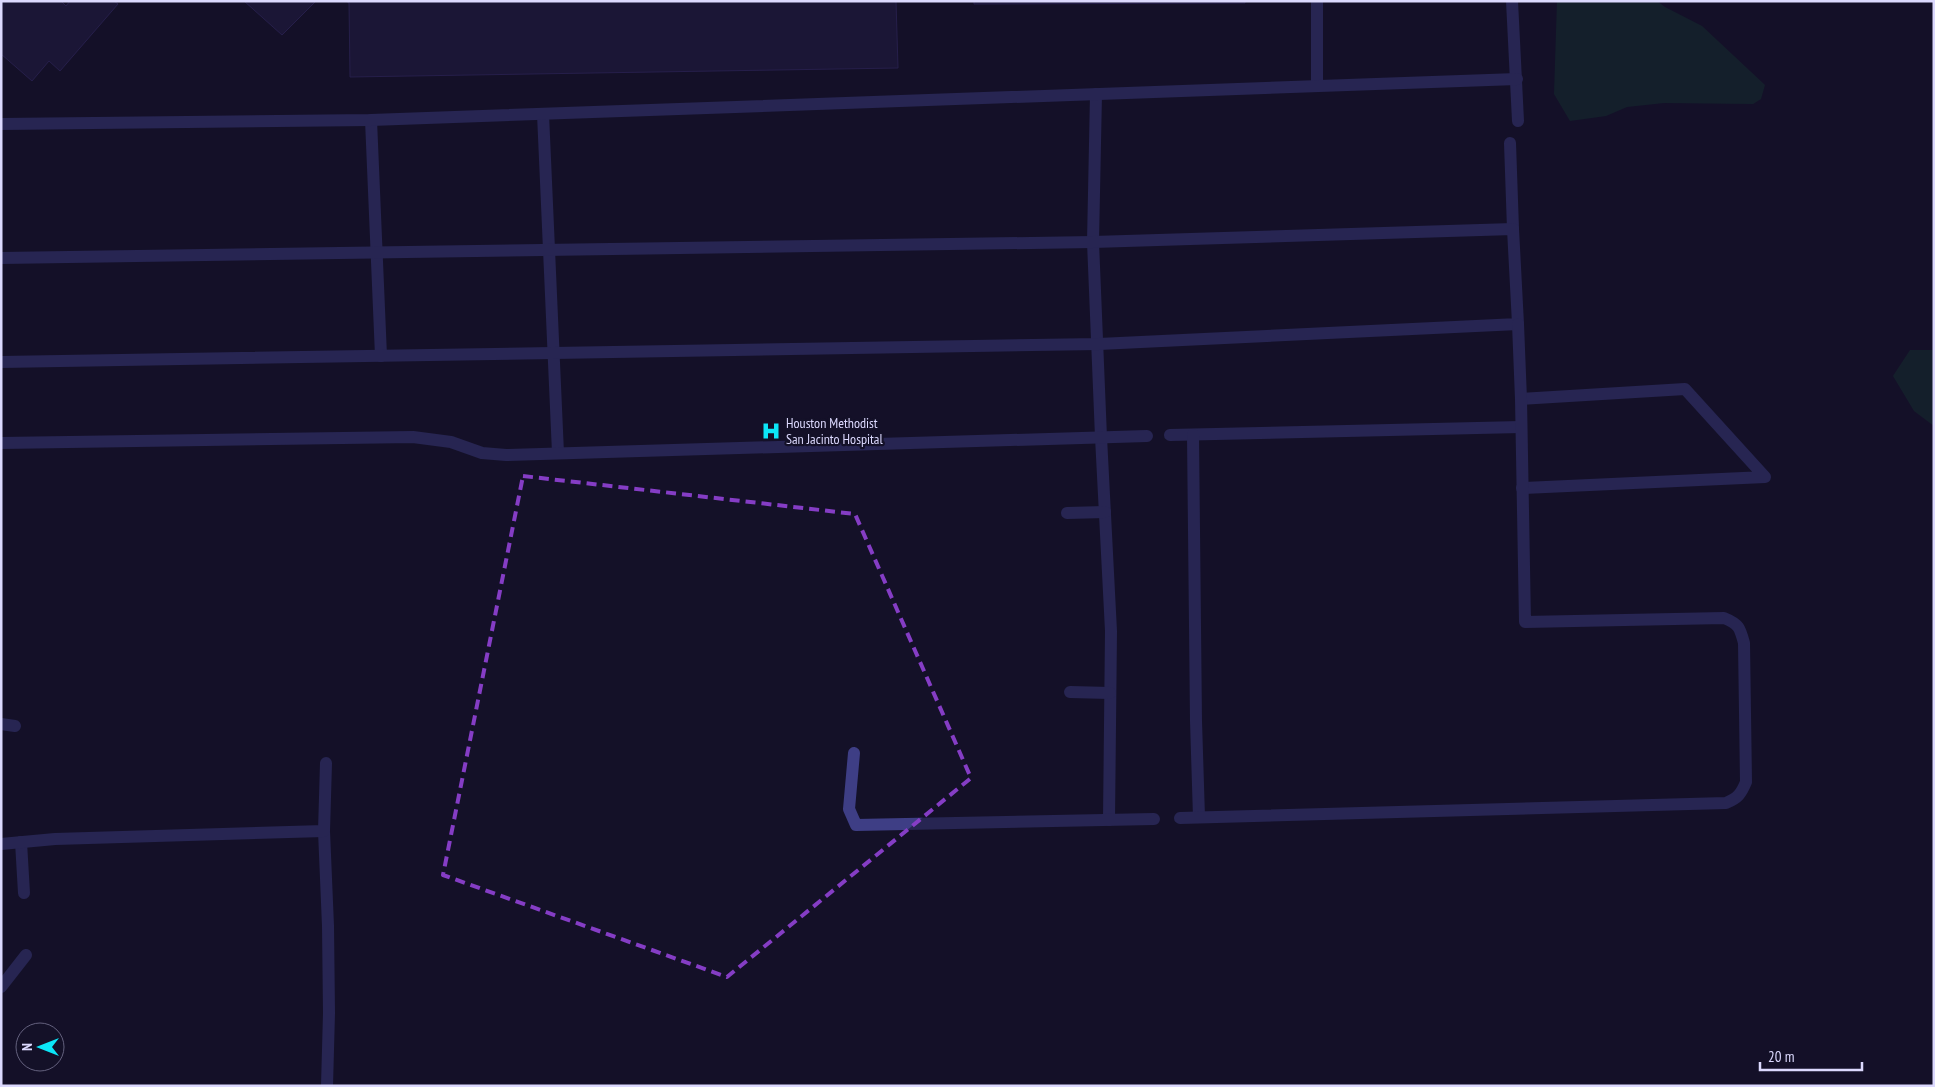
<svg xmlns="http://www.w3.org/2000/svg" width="1935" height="1087" font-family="'PT Sans Narrow',sans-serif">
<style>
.green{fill:#143230}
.building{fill:#251e48;stroke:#3c3074}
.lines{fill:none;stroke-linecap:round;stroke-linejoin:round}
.service{stroke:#3e3e85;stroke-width:12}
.marked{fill:none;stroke:#853dc5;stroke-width:4;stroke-dasharray:10 6;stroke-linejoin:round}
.labels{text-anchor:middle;stroke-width:4.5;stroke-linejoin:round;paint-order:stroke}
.poi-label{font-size:14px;fill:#dcd9fe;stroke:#141128;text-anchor:start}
</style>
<rect width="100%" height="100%" fill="#141128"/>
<!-- green -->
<g class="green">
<polygon points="1557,1 1657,1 1665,7 1702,26 1765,85 1761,99 1753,104 1664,103 1627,107 1606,116 1570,121 1554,94"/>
<polygon points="1910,350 1934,350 1934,426 1914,411 1893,376"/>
</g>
<!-- building -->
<g class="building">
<polygon points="1,1 61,1 66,6 70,1 114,1 118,4 60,71 49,61 32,81 1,54"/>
<polygon points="244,1 316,1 282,35"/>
<polygon points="346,1 896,1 898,68 350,77 349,3"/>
<polygon points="974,1 1245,1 1245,3 974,4"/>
</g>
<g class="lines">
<!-- service -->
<g class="service">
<polyline points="1317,1 1317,86"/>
<polyline points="1512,1 1518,121"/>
<polyline points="1096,94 1093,242 1101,437 1111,631 1109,820"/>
<polyline points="543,114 558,453"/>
<polyline points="371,120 381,356"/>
<polyline points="1,124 371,120 1517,79"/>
<polyline points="1510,143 1513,229"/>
<polyline points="1,258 1093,242 1513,229 1518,324 1099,344 1,362"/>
<polyline points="1521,399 1685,389 1765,477 1522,488"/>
<polyline points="1170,435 1521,427"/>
<polyline points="1193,435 1196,721 1199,817"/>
<polyline points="1,443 413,437 451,442 482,453 506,455 1147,436"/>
<polyline points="1067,513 1105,512"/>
<polyline points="1070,692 1110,693"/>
<polyline points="1,724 15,726"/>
<polyline points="854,753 849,809 856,825 1154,819"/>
<path d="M1180,818l546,-15c12,-5 15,-9 20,-21l-2,-139c-4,-15 -5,-19 -20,-25l-199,4 -4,-223 -3,-75"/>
<polyline points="324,831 328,926 329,1013 327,1086"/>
<polyline points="21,842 24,893"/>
<polyline points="1,844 55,839 324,831 326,763"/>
<polyline points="1,987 26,955"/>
</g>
</g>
<!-- marked area -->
<path d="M0 0H1935V1087H0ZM523,476l332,38 116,264 -244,199 -284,-102z" fill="#141128" fill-opacity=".55" fill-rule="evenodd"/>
<path class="marked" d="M523,476l332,38 116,264 -244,199 -284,-102z"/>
<!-- icons -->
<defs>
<g id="hospital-bare" transform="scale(1.5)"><path d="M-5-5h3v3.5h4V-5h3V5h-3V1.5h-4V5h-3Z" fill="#0ce6f7" stroke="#141128" stroke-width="2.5" paint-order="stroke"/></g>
</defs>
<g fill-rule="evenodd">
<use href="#hospital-bare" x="771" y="431"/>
</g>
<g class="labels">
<!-- poi labels -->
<g class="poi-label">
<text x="786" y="428">Houston Methodist<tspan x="786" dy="16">San Jacinto Hospital</tspan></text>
</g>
</g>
<!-- border -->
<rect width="1935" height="1087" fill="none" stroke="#dcd9fe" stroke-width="5"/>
<!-- north arrow -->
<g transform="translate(40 1047) rotate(270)"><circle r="24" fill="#141128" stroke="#64617e"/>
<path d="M0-4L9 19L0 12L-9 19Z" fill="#0ce6f7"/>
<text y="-8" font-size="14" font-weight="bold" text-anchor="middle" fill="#dcd9fe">N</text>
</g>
<!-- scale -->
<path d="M1760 1062v8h102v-8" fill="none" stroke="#dcd9fe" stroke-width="2.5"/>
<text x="1768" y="1062" font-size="15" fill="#dcd9fe" stroke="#141128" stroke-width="4" paint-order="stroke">20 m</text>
</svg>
